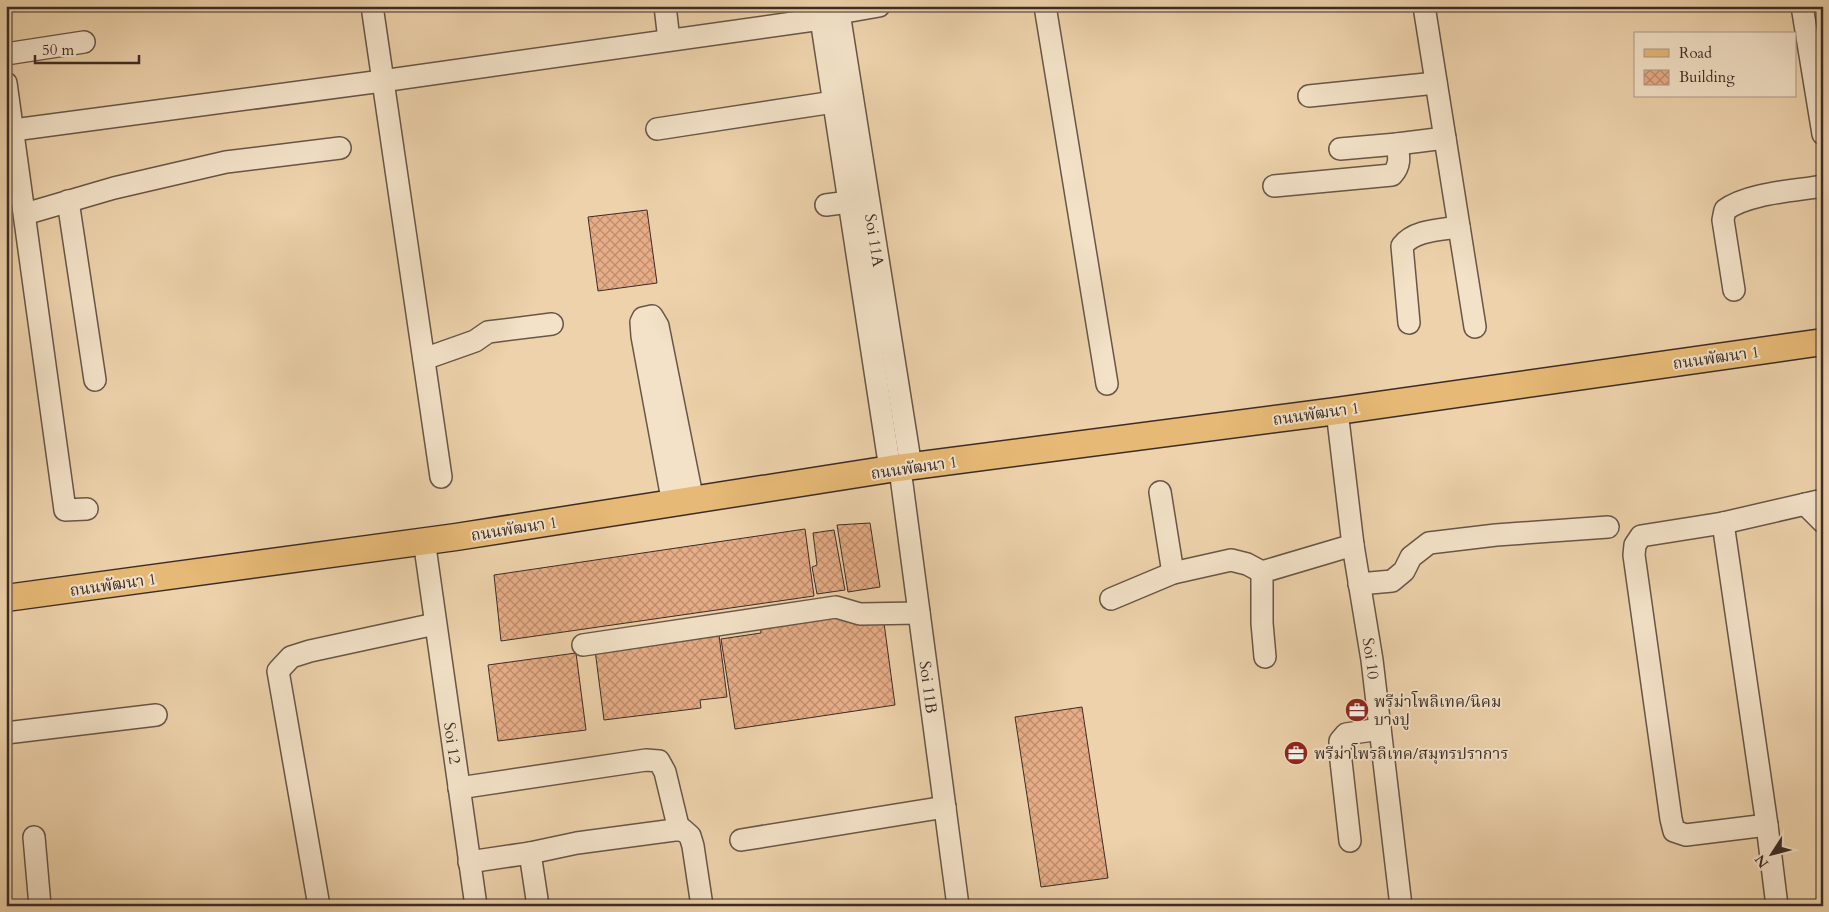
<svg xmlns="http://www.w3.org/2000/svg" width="1829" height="912" font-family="Cardo,'Noto Serif Thai',serif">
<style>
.building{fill:url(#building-cross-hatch);stroke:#3c2c25}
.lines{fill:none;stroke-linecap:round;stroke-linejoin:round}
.minor-casing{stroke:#685646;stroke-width:24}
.major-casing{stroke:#3c2c25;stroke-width:29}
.minor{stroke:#f3e2c8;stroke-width:21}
.major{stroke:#e6b976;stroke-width:26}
.labels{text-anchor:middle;stroke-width:4;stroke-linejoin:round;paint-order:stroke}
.street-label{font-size:16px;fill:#3c2c25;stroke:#f3e2c8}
.poi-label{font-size:16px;fill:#3c2c25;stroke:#f3e2c8;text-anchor:start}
</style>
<defs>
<pattern id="building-cross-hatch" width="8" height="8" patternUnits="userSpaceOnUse" patternTransform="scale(1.25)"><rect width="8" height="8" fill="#e7ad87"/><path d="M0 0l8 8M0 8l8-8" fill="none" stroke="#bc8d6e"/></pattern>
</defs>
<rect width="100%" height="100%" fill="#edd2ab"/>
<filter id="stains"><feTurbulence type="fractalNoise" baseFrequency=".004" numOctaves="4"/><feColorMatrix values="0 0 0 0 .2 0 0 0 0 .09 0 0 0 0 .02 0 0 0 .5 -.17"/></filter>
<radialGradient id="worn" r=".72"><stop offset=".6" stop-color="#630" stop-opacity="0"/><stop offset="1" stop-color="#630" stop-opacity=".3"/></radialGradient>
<!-- building -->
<g class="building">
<polygon points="647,210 657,283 598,291 588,217"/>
<polygon points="870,523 880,587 848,592 837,525"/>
<polygon points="805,529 814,596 501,641 494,575"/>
<polygon points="834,530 845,590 817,594 812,567 817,565 813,533"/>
<polygon points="846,614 884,623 895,705 735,729 721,639 761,633 760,622"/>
<polygon points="719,635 727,697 700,700 701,708 604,720 595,650"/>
<polygon points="576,653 586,730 498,741 488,665"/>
<polygon points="1082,707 1108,878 1041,887 1015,717"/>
</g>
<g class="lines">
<!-- minor casing -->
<g class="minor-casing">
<g id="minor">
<polyline points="372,6 441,477"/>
<polyline points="665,6 669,40"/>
<polyline points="1045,6 1107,384"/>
<polyline points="1424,6 1475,327"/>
<polyline points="1802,6 1823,134"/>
<path id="s1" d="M839,13l72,454"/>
<polyline points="821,19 890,469"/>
<polyline points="6,54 84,42"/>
<polyline points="6,83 65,510 87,509"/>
<polyline points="1309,96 1436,83"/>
<polyline points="657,129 847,100"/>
<polyline points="6,131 382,81 821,19 839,13 879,6"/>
<polyline points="1340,149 1397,144 1445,138"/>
<path d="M1274,186l118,-11c9,-10 7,-18 5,-31"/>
<polyline points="68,201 95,380"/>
<polyline points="826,205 849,202"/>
<polyline points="25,214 114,188 226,162 340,148"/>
<path d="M1734,290l-11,-70 2,-10c23,-17 69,-19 98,-24"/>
<path d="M1409,323l-7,-77c12,-16 38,-16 57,-19"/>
<polyline points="424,359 475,341 488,332 552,324"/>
<path id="s2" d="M1337,411l16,134 19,115 29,246"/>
<path id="s3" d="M900,469l58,437"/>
<polyline points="1160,492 1173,573"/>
<polyline points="673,504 642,336 641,322 643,318 652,316 658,326 693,501"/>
<polyline points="1805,504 1823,522"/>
<polyline points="1723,523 1767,825 1777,906"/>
<path id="s4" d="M424,540l52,366"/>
<polyline points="1359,584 1392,581 1404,571 1411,557 1429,543 1496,535 1608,527"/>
<polyline points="1111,599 1173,573 1231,560 1247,564 1262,572"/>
<polyline points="583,645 836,607 860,614 919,613"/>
<polyline points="1265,657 1262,623 1262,572 1353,545"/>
<polyline points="6,733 156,715"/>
<polyline points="459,788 646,760 659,761 665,772 679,830"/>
<polyline points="1767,825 1686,835 1674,831 1671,819 1634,555 1635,545 1641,536 1723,523 1823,500"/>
<polyline points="34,837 40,906"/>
<polyline points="741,840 945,807"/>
<polyline points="1350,841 1340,752 1340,741 1346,734 1380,729"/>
<polyline points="530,853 577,843 682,829 690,836 693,846 702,906"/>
<polyline points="469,862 530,853 538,906"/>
<polyline points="319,906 278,671 291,657 310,651 435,624"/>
</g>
</g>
<!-- major casing -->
<g class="major-casing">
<polyline id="major" points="6,598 456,537 890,469 1337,411 1823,342"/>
</g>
<!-- minor -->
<use href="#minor" class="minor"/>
<!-- major -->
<use href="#major" class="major"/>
</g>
<!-- icons -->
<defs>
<g id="office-disc" transform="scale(1.25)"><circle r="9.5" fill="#8f2418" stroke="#f3e2c8"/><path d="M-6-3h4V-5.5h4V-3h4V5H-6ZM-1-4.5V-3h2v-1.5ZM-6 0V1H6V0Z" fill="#fff"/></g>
</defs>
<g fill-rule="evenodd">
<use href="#office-disc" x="1357" y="710"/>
<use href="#office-disc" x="1296" y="753"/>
</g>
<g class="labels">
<!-- street labels -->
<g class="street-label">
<text dy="6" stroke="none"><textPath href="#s1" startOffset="230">Soi 11A</textPath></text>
<text transform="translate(1716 357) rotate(-8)" y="6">ถนนพัฒนา 1</text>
<text transform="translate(1316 413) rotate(-8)" y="6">ถนนพัฒนา 1</text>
<text transform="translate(914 467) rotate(-8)" y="6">ถนนพัฒนา 1</text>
<text transform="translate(514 528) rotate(-9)" y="6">ถนนพัฒนา 1</text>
<text transform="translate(113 584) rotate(-8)" y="6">ถนนพัฒนา 1</text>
<text dy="6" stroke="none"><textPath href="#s2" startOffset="250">Soi 10</textPath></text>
<text dy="6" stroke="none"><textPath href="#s3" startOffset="220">Soi 11B</textPath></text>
<text dy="6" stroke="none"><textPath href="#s4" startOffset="205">Soi 12</textPath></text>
</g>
<!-- poi labels -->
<g class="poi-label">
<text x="1374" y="707">พรีม่าโพลิเทค/นิคม<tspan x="1374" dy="18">บางปู</tspan></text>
<text x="1314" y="759">พรีม่าโพรลิเทค/สมุทรปราการ</text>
</g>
</g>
<!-- margin -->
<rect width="1829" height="912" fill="none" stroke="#edd2ab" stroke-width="25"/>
<rect x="8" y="8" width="1814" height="897" fill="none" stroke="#3c2c25" stroke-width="2.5"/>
<rect x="12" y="12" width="1804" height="887" fill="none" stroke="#3c2c25"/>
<!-- legend -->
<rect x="1634" y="32" width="162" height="65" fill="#f3e2c8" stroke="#aa9987"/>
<rect x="1644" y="49" width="25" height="8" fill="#e6b976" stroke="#aa9987"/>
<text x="1679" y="58" font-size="15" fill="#3c2c25">Road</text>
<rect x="1644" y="70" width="25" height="15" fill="url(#building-cross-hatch)" stroke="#aa9987"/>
<text x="1679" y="82" font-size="15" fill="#3c2c25">Building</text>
<!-- north arrow -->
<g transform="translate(1772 854) rotate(234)" stroke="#f3e2c8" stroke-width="4" paint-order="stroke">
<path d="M0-4L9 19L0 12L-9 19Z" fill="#3c2c25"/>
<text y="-8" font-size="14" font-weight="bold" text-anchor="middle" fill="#3c2c25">N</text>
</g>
<!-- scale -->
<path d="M35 55v8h104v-8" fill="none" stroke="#3c2c25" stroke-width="2.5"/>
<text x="42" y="55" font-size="15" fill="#3c2c25" stroke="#f3e2c8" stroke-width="4" paint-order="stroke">50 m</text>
<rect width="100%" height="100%" filter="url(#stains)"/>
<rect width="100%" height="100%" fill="url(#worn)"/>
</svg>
